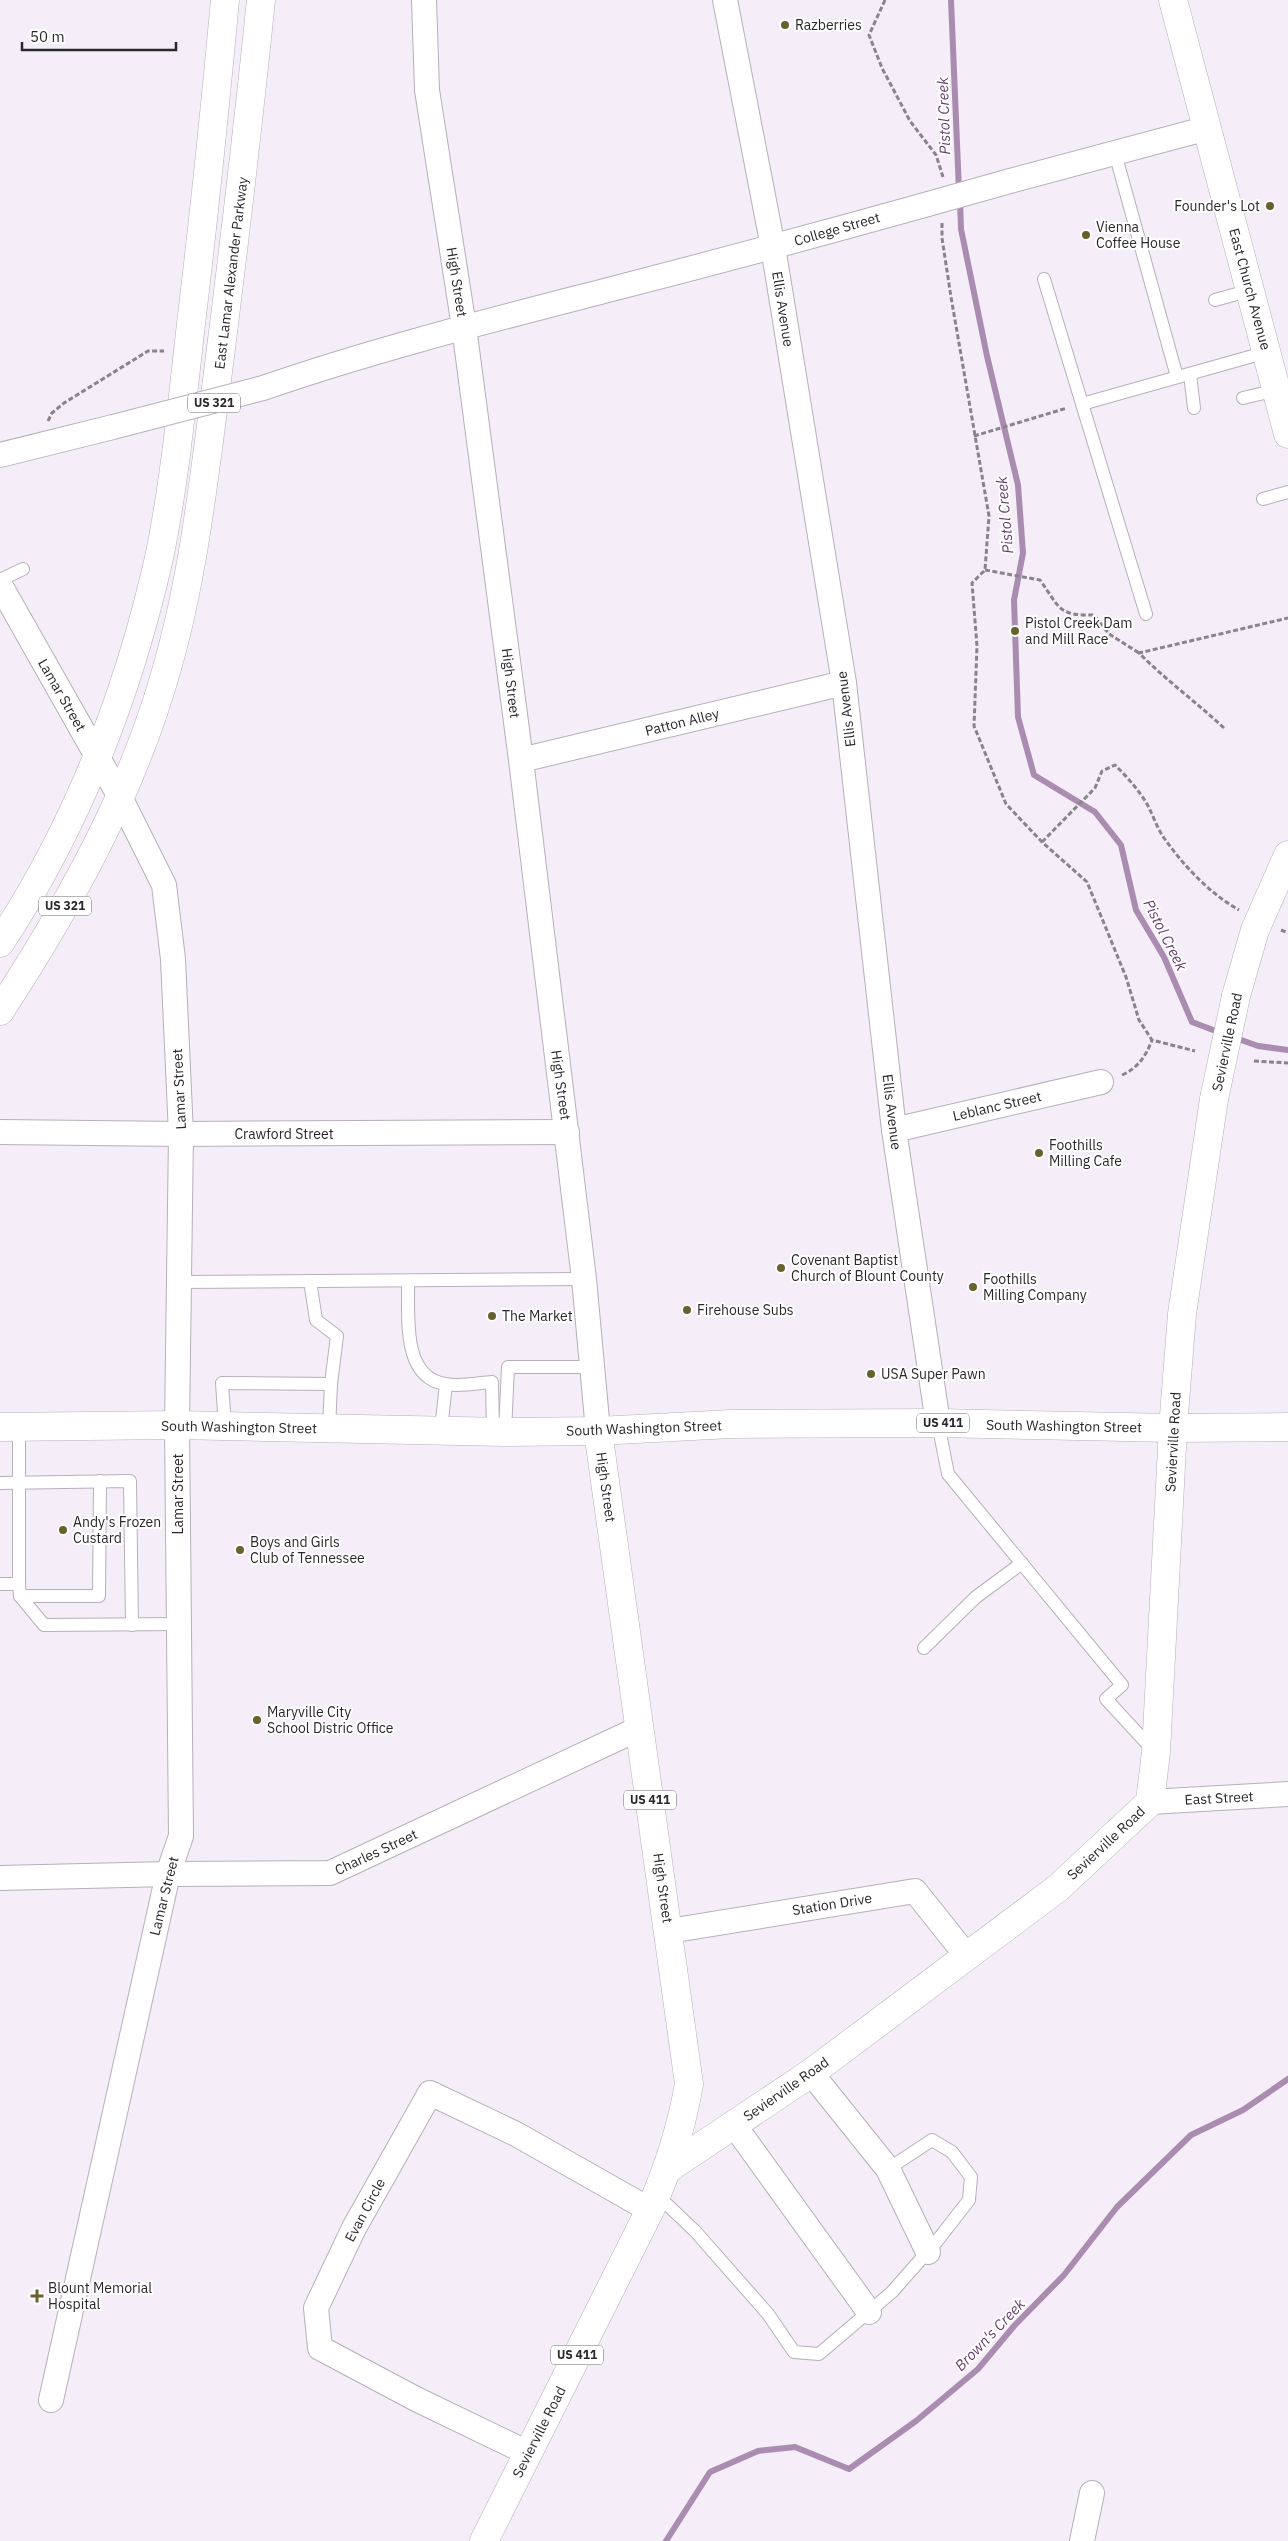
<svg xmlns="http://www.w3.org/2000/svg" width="1288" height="2541" font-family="'IBM Plex Sans',sans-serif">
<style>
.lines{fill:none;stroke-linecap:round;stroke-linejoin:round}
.stream{stroke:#a98cb0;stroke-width:6}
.lane-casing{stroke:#b7afba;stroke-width:14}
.street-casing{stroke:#b7afba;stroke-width:26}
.secondary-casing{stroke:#b7afba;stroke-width:29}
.primary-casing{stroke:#b7afba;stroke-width:29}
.highway-casing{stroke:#b7afba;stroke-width:29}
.path{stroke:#89848b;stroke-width:3;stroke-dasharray:5 2.5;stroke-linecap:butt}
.lane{stroke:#fff;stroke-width:12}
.street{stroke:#fff;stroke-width:24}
.secondary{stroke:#fff;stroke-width:28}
.primary{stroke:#fff;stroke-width:28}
.highway{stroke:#fff;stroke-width:28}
.street-bridge-casing{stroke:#b7afba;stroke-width:26;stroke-linecap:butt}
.secondary-bridge-casing{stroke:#b7afba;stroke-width:29;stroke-linecap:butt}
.street-bridge{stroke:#fff;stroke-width:24}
.secondary-bridge{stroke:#fff;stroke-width:28}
.poi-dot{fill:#67612e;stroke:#fff;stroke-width:2}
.labels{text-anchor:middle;stroke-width:4;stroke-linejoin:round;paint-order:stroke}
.shield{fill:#fff;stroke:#6b686b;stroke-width:1}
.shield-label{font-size:12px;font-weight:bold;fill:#2b282c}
.poi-label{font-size:14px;fill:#2b282c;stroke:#fff;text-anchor:start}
.street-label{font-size:14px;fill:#2b282c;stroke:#fff}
.water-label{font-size:15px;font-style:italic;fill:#643e6f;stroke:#fff}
</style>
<rect width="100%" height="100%" fill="#f5edf8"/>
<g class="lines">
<!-- stream -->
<g class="stream">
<polyline points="951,0 959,191"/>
<polyline points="960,201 961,229 987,356 1018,485 1023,553 1014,600 1018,717 1034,775 1095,812 1121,845 1136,910 1164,957 1192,1022 1221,1033"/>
<polyline points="1233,1037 1258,1046 1288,1050"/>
<polyline points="666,2541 710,2472 758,2451 795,2447 849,2469 916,2421 978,2369 1014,2326 1064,2275 1117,2207 1191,2135 1243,2110 1288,2079"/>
</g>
<!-- lane casing -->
<g class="lane-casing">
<g id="lane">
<polyline points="1115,153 1177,377"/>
<polyline points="1044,279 1146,614"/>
<polyline points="1215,300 1251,290"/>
<polyline points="1190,374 1194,408"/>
<polyline points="1243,398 1277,390"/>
<polyline points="1082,404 1267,352"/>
<polyline points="1263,499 1288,492"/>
<polyline points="0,580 23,569"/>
<polyline points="310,1281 316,1320 337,1336 331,1384"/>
<path d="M408,1281c1,34 -7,96 37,103 14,3 33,-1 47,-2l1,48"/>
<polyline points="178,1282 584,1279"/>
<polyline points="938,1423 948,1474 1122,1685 1106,1699 1154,1751"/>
<polyline points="225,1426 222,1383 331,1384 329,1429"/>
<polyline points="19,1427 19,1584 20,1596 44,1625 179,1624"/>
<polyline points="441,1430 446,1384"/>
<polyline points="505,1432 508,1367 591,1367"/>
<polyline points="0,1483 130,1481 132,1625"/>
<polyline points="0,1584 19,1584"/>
<polyline points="20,1596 99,1596 100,1481"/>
<polyline points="924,1648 976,1597 1022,1563"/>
<polyline points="657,2195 695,2231 768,2314 794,2352 819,2354 892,2292 937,2241 969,2200 971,2177 952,2152 932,2140 888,2169"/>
</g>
</g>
<!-- street casing -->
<g class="street-casing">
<g id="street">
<polyline points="424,0 427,90 464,327 521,760 584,1279 598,1431"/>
<polyline points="725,0 773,247 844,683 894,1130 938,1423"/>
<polyline points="1010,181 1208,128"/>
<path d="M263,388c113,-39 229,-68 345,-98 105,-27 209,-55 313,-84"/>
<polyline points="0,455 113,427"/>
<polyline points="0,585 119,795 164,885 173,959 181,1134 177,1425 181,1836 168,1874 51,2400"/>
<polyline points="521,760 844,683"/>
<polyline points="894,1130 1101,1082"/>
<polyline points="0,1132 181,1134 567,1132"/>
<polyline points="1150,1802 1288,1794"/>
<polyline points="0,1878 168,1874 330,1873 640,1728"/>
<polyline points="669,1931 915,1891 966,1955"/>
<polyline points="811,2073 888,2169 928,2252"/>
<polyline points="734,2125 869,2312"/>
<polyline points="528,2453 416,2399 320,2348 316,2308 354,2228 430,2093 516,2134 650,2210"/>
<polyline points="1082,2541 1092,2493"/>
</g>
</g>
<!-- secondary casing -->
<g class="secondary-casing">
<g id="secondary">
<polyline points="1173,0 1288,434"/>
<polyline points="1236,996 1255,930 1288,855"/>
<polyline points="669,2168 811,2073 1058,1888 1150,1802 1156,1752 1173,1428 1182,1314 1214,1099"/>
</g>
</g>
<!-- primary casing -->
<g class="primary-casing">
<g id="primary">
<polyline points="0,1427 177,1425 505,1432 598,1431 731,1424 938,1423 1173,1428 1288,1427"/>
<path d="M484,2541l166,-331c19,-43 31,-80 39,-126l-91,-653"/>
</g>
</g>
<!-- highway casing -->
<g class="highway-casing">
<g id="highway">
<path d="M0,943c77,-117 128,-248 159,-385 16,-77 23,-156 32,-234 13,-108 24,-216 34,-324"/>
<path d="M0,1011c69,-106 133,-220 167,-343 27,-94 37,-191 50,-288 16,-126 31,-253 44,-380"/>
</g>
</g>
<!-- path -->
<g class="path">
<polyline points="885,0 869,35 882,68 910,121 936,155 943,177"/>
<polyline points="942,223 942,238 951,297 989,516 985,570 972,583 977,646 974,726 1006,804 1042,842 1087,882 1126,977 1139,1020 1152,1040 1195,1051"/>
<polyline points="48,421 52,413 64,403 148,351 164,351"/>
<polyline points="974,436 1067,408"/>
<path d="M985,570l55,10c20,28 18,36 54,35l15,19 30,19"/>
<path d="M1224,728c-28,-26 -58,-48 -85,-75l149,-35"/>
<path d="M1042,842l53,-54 7,-17 13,-6c12,12 23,24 32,39 6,11 10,24 17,34 20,28 45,55 75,72"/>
<polyline points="1281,930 1288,933"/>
<polyline points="1254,1061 1288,1063"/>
<path d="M1122,1075c16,-7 24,-19 30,-35"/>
</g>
<!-- lane -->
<use href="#lane" class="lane"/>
<!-- street -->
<use href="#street" class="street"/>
<!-- secondary -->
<use href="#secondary" class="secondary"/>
<!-- primary -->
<use href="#primary" class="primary"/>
<!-- highway -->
<use href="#highway" class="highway"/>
<!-- street-bridge casing -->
<g class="street-bridge-casing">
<g id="street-bridge">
<polyline points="921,206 1010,181"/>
<polyline points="113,427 263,388"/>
</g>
</g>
<!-- secondary-bridge casing -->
<g class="secondary-bridge-casing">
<polyline id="secondary-bridge" points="1214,1099 1236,996"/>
</g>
<!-- street-bridge -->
<use href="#street-bridge" class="street-bridge"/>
<!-- secondary-bridge -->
<use href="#secondary-bridge" class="secondary-bridge"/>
</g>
<!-- markers -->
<g class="poi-dot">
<circle cx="785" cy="25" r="5"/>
<circle cx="1270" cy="206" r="5"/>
<circle cx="1086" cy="235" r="5"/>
<circle cx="1015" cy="631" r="5"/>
<circle cx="1039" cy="1153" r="5"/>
<circle cx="781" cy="1268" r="5"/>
<circle cx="973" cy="1287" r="5"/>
<circle cx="687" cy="1310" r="5"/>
<circle cx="492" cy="1316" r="5"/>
<circle cx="871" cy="1374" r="5"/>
<circle cx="63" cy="1530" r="5"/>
<circle cx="240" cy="1550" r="5"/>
<circle cx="257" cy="1720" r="5"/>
<path d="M34.5 2288.5h5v5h5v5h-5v5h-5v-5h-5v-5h5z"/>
</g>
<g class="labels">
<!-- shield labels -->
<g class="shield">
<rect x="188" y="393.5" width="52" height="19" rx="4"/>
<rect x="39" y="896.5" width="52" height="19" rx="4"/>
<rect x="917" y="1413.5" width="52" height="19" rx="4"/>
<rect x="624" y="1790.5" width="52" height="19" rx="4"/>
<rect x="551" y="2345.5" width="52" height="19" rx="4"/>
</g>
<g class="shield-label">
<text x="214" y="407">US 321</text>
<text x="65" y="910">US 321</text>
<text x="943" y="1427">US 411</text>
<text x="650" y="1804">US 411</text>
<text x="577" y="2359">US 411</text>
</g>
<!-- poi labels -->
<g class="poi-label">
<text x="795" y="30">Razberries</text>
<text x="1260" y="211" text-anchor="end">Founder's Lot</text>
<text x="1096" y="232">Vienna<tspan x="1096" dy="16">Coffee House</tspan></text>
<text x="1025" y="628">Pistol Creek Dam<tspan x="1025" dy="16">and Mill Race</tspan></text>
<text x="1049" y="1150">Foothills<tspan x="1049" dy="16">Milling Cafe</tspan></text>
<text x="791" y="1265">Covenant Baptist<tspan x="791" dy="16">Church of Blount County</tspan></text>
<text x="983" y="1284">Foothills<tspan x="983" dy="16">Milling Company</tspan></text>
<text x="697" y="1315">Firehouse Subs</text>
<text x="502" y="1321">The Market</text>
<text x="881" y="1379">USA Super Pawn</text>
<text x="73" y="1527">Andy's Frozen<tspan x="73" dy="16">Custard</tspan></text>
<text x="250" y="1547">Boys and Girls<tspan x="250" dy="16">Club of Tennessee</tspan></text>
<text x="267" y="1717">Maryville City<tspan x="267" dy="16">School Distric Office</tspan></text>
<text x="48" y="2293">Blount Memorial<tspan x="48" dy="16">Hospital</tspan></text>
</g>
<!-- street labels -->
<g class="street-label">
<text transform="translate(837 229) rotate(-16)" y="5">College Street</text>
<text transform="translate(231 273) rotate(-83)" y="5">East Lamar Alexander Parkway</text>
<text transform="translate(457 282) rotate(81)" y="5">High Street</text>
<text transform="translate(1250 289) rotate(75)" y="5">East Church Avenue</text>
<text transform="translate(783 309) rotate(81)" y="5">Ellis Avenue</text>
<text transform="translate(511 683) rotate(83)" y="5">High Street</text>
<text transform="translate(62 695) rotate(60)" y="5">Lamar Street</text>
<text transform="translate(846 709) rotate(-97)" y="5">Ellis Avenue</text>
<text transform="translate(682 722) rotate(-14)" y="5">Patton Alley</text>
<text transform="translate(1227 1042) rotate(-78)" y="5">Sevierville Road</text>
<text transform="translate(561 1085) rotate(82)" y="5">High Street</text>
<text transform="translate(179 1089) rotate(-93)" y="5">Lamar Street</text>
<text transform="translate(997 1106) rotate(-13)" y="5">Leblanc Street</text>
<text transform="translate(892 1112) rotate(83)" y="5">Ellis Avenue</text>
<text x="284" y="1139">Crawford Street</text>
<text transform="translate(1064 1426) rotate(1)" y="5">South Washington Street</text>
<text transform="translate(239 1427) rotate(1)" y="5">South Washington Street</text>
<text transform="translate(644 1428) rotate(-2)" y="5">South Washington Street</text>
<text transform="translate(1173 1442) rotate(-87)" y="5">Sevierville Road</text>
<text transform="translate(606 1487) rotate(82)" y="5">High Street</text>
<text transform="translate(178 1494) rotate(-90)" y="5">Lamar Street</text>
<text transform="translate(1219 1798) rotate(-3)" y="5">East Street</text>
<text transform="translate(1106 1843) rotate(-43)" y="5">Sevierville Road</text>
<text transform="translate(376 1852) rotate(-25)" y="5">Charles Street</text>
<text transform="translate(663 1888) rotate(82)" y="5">High Street</text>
<text transform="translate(164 1896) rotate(-76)" y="5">Lamar Street</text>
<text transform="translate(832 1904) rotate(-9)" y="5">Station Drive</text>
<text transform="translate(786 2089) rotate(-35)" y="5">Sevierville Road</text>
<text transform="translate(365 2210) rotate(-62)" y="5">Evan Circle</text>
<text transform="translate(539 2432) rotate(-63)" y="5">Sevierville Road</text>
</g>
<!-- water labels -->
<g class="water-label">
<text transform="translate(944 116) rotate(-92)" y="5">Pistol Creek</text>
<text transform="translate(1005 515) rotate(-95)" y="5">Pistol Creek</text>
<text transform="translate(1165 935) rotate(63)" y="5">Pistol Creek</text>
<text transform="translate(990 2335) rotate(-46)" y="5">Brown's Creek</text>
</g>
</g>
<!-- scale -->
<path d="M22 42v8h154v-8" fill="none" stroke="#2b282c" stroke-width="2.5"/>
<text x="30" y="42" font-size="15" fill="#2b282c" stroke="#ffffff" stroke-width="4" paint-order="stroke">50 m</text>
</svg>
